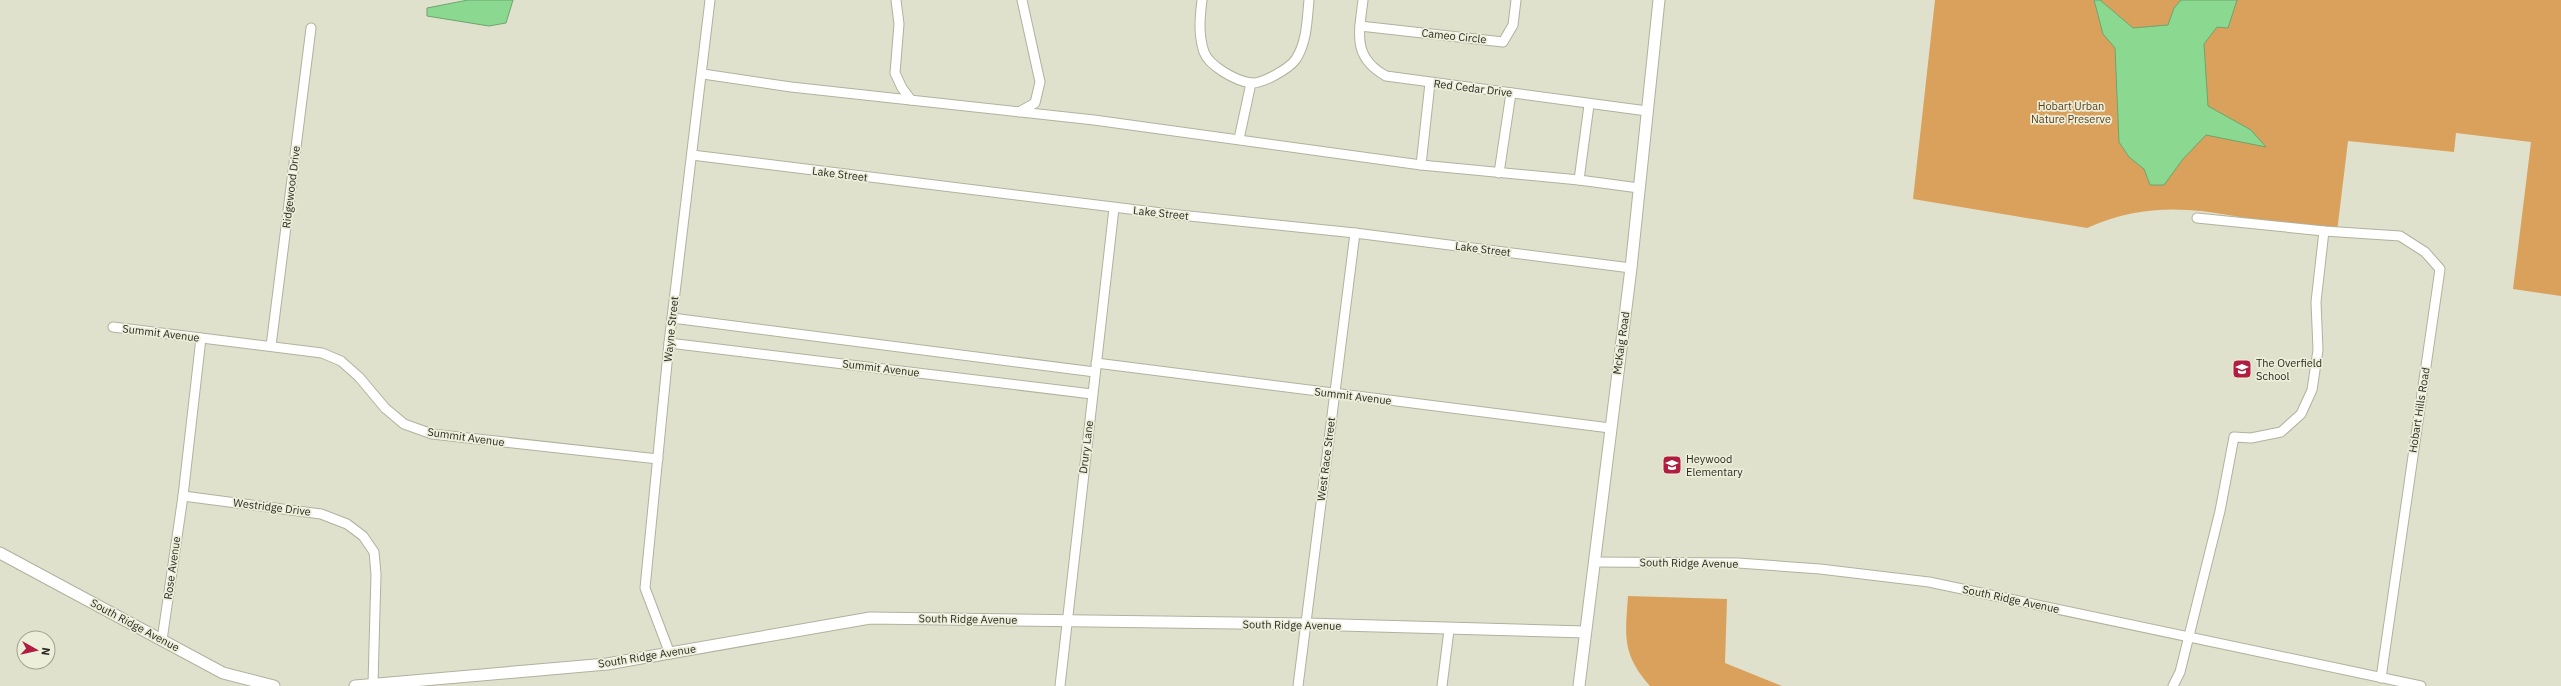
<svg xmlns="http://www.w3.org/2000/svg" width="2561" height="686" font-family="'IBM Plex Sans',sans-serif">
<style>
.green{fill:#d9a15c}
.water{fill:#8bd990;stroke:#6ea46f}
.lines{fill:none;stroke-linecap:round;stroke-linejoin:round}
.minor-casing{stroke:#b1b19e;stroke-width:11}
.tertiary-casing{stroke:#b1b19e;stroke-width:13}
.minor{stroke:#fff;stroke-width:9}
.tertiary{stroke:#fff;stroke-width:11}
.labels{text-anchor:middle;stroke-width:3.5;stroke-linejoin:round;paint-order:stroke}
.street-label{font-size:11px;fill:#2a2a22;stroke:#edeed9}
.park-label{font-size:11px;fill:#583d19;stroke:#edeed9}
.poi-label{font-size:11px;fill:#2a2a22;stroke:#edeed9;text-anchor:start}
</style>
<rect width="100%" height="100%" fill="#e0e1cc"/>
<!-- green -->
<g class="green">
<path d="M1935,0h626v296l-48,-7 18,-147 -75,-9 -2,19 -106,-11 -11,91c-92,-6 -158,-45 -250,-4l-174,-29z"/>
<path d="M1628,596l99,3 -2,64 57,23h-132c-28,-32 -25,-49 -22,-90z"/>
</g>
<!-- water -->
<g class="water">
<polygon points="468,0 513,0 506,23 489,26 427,16 427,8"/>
<polygon points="2094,0 2100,0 2133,28 2168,25 2174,8 2181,0 2237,0 2228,28 2217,27 2204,44 2208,106 2251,130 2266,147 2206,135 2183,159 2164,185 2150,185 2144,169 2129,157 2119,142 2115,48 2103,34"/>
</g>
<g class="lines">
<!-- minor casing -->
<g class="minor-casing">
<g id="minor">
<polyline points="896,0 899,24 895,73 902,88 911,100"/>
<path d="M1202,0c-2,17 -4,34 2,52 5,14 32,29 47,31 11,1 38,-14 45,-24 11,-17 11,-39 13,-59"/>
<path d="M1363,0c-4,34 -11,57 23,76l261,35"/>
<polyline points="1360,26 1503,42 1513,25 1516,0"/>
<polyline points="703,74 791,87 1094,120 1421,165 1579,180 1639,188"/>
<polyline points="1019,112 1035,103 1040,82 1022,0"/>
<polyline points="1239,139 1251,83"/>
<polyline points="692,155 1170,214 1355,233 1631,268"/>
<polyline points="1421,165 1430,83"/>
<polyline points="1499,173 1511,93"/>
<polyline points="1579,180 1589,105"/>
<polyline points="2197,218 2324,231 2400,236 2425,252 2440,269 2381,678"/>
<polyline points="672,318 1095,372"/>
<polyline points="113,327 322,353 341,361 359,377 385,408 404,424 432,434 658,459"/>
<polyline points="669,343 1092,394"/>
<polyline points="271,346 311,28"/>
<polyline points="1096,363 1610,428"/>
<polyline points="183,496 321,514 347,524 363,536 374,552 376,574 373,684"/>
<polyline points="1594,562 1738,563 1820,569 1929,582 2421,686"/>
<polyline points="162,640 183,496 201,338"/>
<polyline points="670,654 645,588 669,343 710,0"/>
<polyline points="1060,686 1114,208"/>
<polyline points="1298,686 1355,233"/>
<polyline points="1442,686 1449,630"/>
<polyline points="2173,686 2180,672 2220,511 2234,437 2251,438 2281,432 2301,414 2312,390 2318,350 2316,302 2324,231"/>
</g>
</g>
<!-- tertiary casing -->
<g class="tertiary-casing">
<g id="tertiary">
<polyline points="0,553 223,673 274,686"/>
<polyline points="355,686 607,664 870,618 1306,624 1585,632"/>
<polyline points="1579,686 1631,268 1659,0"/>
</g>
</g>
<!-- minor -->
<use href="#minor" class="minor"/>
<!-- tertiary -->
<use href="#tertiary" class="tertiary"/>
</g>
<!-- icons -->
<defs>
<g id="school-square" transform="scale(1)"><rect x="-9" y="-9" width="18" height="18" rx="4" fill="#b01d41" stroke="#edeed9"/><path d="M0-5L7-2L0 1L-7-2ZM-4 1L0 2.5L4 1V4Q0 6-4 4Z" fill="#fff"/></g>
</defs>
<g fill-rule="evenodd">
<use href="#school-square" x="2242" y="369"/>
<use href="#school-square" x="1672" y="465"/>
</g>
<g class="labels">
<!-- street labels -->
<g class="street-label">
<text transform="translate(1454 36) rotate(6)" y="4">Cameo Circle</text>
<text transform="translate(1473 88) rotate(7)" y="4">Red Cedar Drive</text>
<text transform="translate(840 174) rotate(7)" y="4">Lake Street</text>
<text transform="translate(291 187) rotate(-83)" y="4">Ridgewood Drive</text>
<text transform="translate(1161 213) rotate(6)" y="4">Lake Street</text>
<text transform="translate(1483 249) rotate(7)" y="4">Lake Street</text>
<text transform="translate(671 329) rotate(-84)" y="4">Wayne Street</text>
<text transform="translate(161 333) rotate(7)" y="4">Summit Avenue</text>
<text transform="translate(1621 343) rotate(-82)" y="4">McKaig Road</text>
<text transform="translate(881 368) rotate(7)" y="4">Summit Avenue</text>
<text transform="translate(1353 396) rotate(7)" y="4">Summit Avenue</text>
<text transform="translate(2419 410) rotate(-81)" y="4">Hobart Hills Road</text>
<text transform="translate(466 437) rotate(8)" y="4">Summit Avenue</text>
<text transform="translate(1086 447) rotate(-83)" y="4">Drury Lane</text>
<text transform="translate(1326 459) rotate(-83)" y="4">West Race Street</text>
<text transform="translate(272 507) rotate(7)" y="4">Westridge Drive</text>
<text transform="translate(1689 563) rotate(1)" y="4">South Ridge Avenue</text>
<text transform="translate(172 568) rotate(-82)" y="4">Rose Avenue</text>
<text transform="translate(2011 599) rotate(12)" y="4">South Ridge Avenue</text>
<text transform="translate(968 619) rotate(1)" y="4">South Ridge Avenue</text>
<text transform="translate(135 625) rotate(28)" y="4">South Ridge Avenue</text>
<text transform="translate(1292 625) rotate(1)" y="4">South Ridge Avenue</text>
<text transform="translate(647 656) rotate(-9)" y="4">South Ridge Avenue</text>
</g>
<!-- park labels -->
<g class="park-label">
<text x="2071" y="110">Hobart Urban<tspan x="2071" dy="13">Nature Preserve</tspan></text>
</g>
<!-- poi labels -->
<g class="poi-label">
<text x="2256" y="367">The Overfield<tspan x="2256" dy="13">School</tspan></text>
<text x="1686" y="463">Heywood<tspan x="1686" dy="13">Elementary</tspan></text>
</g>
</g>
<!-- north arrow -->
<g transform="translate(36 650) rotate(98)"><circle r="19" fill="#edeed9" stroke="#9fa090"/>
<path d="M0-3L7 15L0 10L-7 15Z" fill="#b01d41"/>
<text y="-6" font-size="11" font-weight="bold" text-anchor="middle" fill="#2a2a22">N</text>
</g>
</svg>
